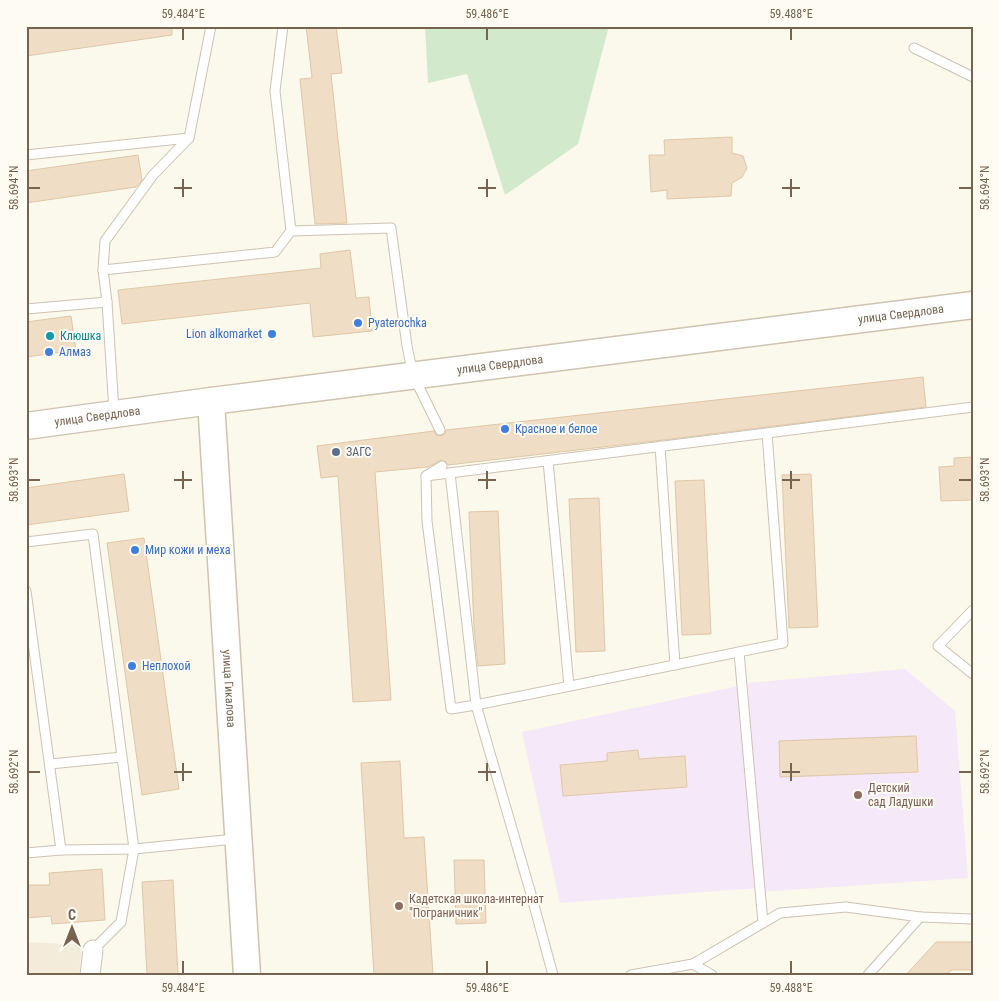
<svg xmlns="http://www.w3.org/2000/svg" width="999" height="1001" font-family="'Roboto Condensed',sans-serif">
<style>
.residential{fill:#f3ecdb}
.education{fill:#f5e8f8}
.green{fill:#d2e9cb}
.building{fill:#efddc6;stroke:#e0c7a7}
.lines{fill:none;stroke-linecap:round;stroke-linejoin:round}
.lane-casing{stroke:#cdc3b2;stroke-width:11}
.street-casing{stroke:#cdc3b2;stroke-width:21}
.secondary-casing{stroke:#d0c3b0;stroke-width:29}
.lane{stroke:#fff;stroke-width:9}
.street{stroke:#fff;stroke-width:19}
.secondary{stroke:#fff;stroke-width:26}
.ticks{fill:none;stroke:#766450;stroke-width:2}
.shop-dot{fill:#3f7fe0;stroke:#fefbf3;stroke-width:2}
.culture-dot{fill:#0f9aa8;stroke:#fefbf3;stroke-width:2}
.service-dot{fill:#5c6f8a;stroke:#fefbf3;stroke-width:2}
.education-dot{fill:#8d6e63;stroke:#fefbf3;stroke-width:2}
.labels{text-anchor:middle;stroke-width:4;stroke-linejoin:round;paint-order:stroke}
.street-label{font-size:12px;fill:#766450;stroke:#fefbf3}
.shop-label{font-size:12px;fill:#366cbe;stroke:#fefbf3;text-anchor:start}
.culture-label{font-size:12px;fill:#0d838f;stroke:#fefbf3;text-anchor:start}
.service-label{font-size:12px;fill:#4e5e75;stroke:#fefbf3;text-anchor:start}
.education-label{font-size:12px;fill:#785e54;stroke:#fefbf3;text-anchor:start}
.neatline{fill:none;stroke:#766450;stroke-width:2}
.ticks-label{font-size:12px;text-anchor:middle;fill:#766450}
</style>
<rect width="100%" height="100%" fill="#fbf8ec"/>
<!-- residential -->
<polygon class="residential" points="26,942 82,945 79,975 26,975"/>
<!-- education -->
<g class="education">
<polygon points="905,669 955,711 968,878 760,892 748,683"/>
<polygon points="738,686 757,888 560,903 522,732"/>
</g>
<!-- green -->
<polygon class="green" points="425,26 609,26 578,144 505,195 467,74 428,83"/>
<!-- building -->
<g class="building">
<polygon points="26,26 172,26 172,35 26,56"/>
<polygon points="306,26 336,26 342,73 331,74 347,223 315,224 300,79 312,78"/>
<polygon points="732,137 732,153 743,156 747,168 742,177 732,183 731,196 667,199 667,190 651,192 649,155 665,155 664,140"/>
<polygon points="138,155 142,180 136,187 26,203 26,171"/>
<polygon points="350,250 356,298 369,297 372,331 313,337 310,303 122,324 118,290 321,268 320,254"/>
<polygon points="71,316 76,350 26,357 26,322"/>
<polygon points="923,377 926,407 663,440 448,465 445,461 441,460 428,467 375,472 391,700 353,702 338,476 321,478 317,446 434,431 436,435 440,436 445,434 446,430"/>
<polygon points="973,457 973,500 941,501 939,467 954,466 954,458"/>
<polygon points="124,474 129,511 26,525 26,488"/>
<polygon points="811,474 818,627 789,628 782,475"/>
<polygon points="704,480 711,634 682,635 675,481"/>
<polygon points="599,498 605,651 576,652 569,499"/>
<polygon points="498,511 505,664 478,666 474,628 469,512"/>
<polygon points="144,538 179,789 142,795 107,543"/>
<polygon points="916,736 918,772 780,777 779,741"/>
<polygon points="638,750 639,759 685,756 687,787 563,796 560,765 607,761 607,753"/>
<polygon points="400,761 404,838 424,837 433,975 374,975 361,763"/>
<polygon points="454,860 484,860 486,923 456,924"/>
<polygon points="102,869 105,920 52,924 51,916 26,918 26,885 50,885 49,873"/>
<polygon points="173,880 178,975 147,975 142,882"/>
<polygon points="936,942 973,942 973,970 952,970 945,975 906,975"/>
</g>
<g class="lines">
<!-- lane casing -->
<g class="lane-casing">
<g id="lane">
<polyline points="283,26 275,91 291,231"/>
<polyline points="914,48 973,77"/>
<polyline points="26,155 189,138 211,26"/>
<polyline points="103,270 105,241 153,175 189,138"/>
<polyline points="107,302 103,270 275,252 291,231 391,228 407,346 413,375 440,430"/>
<polyline points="26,309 107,302 114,411"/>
<polyline points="660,446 675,665"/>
<polyline points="548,461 569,686"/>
<polyline points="442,466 426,476 973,407"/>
<polyline points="450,473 476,705 783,643 767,433"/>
<polyline points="426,476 427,521 451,709 476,705 531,894 553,975"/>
<polyline points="26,542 93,534 134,849 121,922 93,950"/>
<polyline points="26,591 61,850"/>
<polyline points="973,610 938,646 973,674"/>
<polyline points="739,652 763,923"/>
<polyline points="50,764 122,757"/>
<polyline points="26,853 61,850 134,849 235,839"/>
<polyline points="693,964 780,913 846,907 920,917"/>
<polyline points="631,975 693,964 712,975"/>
<polyline points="868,975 920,917 973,919"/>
</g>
</g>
<!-- street casing -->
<g class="street-casing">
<polyline id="street" points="90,975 93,950"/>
</g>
<!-- secondary casing -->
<g class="secondary-casing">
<g id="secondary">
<path id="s1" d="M211,401l36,574"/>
<path id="s2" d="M26,426l185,-25 762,-96"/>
</g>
</g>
<!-- lane -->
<use href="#lane" class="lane"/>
<!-- street -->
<use href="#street" class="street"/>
<!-- secondary -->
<use href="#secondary" class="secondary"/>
</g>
<!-- ticks -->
<path class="ticks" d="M183,28v12M487,28v12M791,28v12M183,179v18M487,179v18M791,179v18M28,188h12M174,188h18M478,188h18M782,188h18M959,188h13M183,471v18M487,471v18M791,471v18M28,480h12M174,480h18M478,480h18M782,480h18M959,480h13M183,763v18M487,763v18M791,763v18M28,772h12M174,772h18M478,772h18M782,772h18M959,772h13M183,961v13M487,961v13M791,961v13"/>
<!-- markers -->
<g class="shop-dot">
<circle cx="358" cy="323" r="5"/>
<circle cx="272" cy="334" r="5"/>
<circle cx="49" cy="352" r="5"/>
<circle cx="505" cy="429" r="5"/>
<circle cx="135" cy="550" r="5"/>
<circle cx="132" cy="666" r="5"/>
</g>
<circle class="culture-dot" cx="50" cy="336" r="5"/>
<circle class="service-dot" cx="336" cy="452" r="5"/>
<g class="education-dot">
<circle cx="858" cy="795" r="5"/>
<circle cx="399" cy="906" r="5"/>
</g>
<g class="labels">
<!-- street labels -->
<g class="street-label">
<text dy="4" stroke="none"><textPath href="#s2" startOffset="882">улица Свердлова</textPath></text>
<text dy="4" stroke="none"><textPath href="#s2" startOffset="478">улица Свердлова</textPath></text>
<text dy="4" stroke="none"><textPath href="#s2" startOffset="72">улица Свердлова</textPath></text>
<text dy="4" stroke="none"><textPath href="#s1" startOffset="288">улица Гикалова</textPath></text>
</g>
<!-- shop labels -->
<g class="shop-label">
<text x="368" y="327">Pyaterochka</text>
<text x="262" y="338" text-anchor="end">Lion alkomarket</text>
<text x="59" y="356">Алмаз</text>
<text x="515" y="433">Красное и белое</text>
<text x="145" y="554">Мир кожи и меха</text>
<text x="142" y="670">Неплохой</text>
</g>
<!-- culture labels -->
<g class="culture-label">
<text x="60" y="340">Клюшка</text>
</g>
<!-- service labels -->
<g class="service-label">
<text x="346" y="456">ЗАГС</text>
</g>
<!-- education labels -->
<g class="education-label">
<text x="868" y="792">Детский<tspan x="868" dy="14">сад Ладушки</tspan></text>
<text x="409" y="903">Кадетская школа-интернат<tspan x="409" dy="14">"Пограничник"</tspan></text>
</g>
</g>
<!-- border -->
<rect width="999" height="1001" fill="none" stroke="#fefbf3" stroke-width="55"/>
<!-- north arrow -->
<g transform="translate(72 928)" stroke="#fefbf3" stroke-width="4" paint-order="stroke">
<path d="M0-4L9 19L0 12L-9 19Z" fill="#766450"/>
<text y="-8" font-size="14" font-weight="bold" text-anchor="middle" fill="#766450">С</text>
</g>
<rect x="28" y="28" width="944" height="946" class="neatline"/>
<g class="ticks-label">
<text x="183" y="18">59.484°E</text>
<text x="487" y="18">59.486°E</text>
<text x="791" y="18">59.488°E</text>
<text transform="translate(14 188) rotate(-90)" y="4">58.694°N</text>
<text transform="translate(985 188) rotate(-90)" y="4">58.694°N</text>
<text transform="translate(14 480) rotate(-90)" y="4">58.693°N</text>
<text transform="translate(985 480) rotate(-90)" y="4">58.693°N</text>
<text transform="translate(14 772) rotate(-90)" y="4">58.692°N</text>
<text transform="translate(985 772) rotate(-90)" y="4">58.692°N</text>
<text x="183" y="992">59.484°E</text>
<text x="487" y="992">59.486°E</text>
<text x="791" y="992">59.488°E</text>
</g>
</svg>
